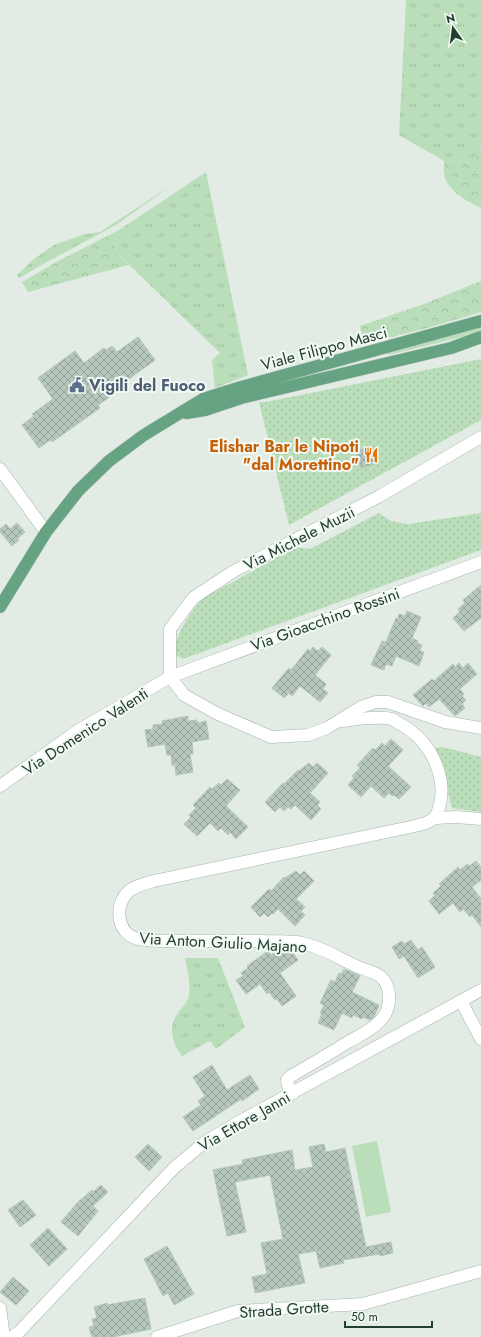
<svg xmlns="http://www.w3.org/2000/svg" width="481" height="1337" font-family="Jost,sans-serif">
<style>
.grass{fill:url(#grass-tufts)}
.forest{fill:url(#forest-crowns)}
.park{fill:url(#park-dots)}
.pitch{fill:#bbdeba}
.building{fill:url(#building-cross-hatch);stroke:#b4c6ba}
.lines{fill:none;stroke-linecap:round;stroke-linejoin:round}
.minor-casing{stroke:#a5b4aa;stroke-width:13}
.primary-casing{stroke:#c1c9c4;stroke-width:13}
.minor{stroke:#fff;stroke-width:12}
.primary{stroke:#66a382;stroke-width:12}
.labels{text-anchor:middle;stroke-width:4;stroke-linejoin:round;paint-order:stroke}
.street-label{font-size:16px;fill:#223e2e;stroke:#f2f9f4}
.service-label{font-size:16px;font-weight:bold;fill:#4e5e75;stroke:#f2f9f4;text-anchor:start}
.food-label{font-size:16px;font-weight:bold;fill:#c56008;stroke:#f2f9f4;text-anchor:end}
</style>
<defs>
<pattern id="grass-tufts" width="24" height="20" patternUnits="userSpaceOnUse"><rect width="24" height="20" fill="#bbdeba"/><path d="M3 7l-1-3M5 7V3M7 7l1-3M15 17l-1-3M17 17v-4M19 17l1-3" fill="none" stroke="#a0c0a0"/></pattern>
<pattern id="forest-crowns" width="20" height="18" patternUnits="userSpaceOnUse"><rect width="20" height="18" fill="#bbdeba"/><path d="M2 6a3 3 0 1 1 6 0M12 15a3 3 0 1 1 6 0" fill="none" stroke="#a0c0a0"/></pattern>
<pattern id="park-dots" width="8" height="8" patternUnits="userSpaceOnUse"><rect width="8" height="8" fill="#bbdeba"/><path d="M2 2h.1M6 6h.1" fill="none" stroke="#a0c0a0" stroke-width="1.8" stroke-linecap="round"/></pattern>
<pattern id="building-cross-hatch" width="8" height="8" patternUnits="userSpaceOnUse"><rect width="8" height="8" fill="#b7c7bd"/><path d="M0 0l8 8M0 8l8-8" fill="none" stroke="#94a39a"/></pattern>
</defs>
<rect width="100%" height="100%" fill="#e2ece5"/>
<!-- grass -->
<g class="grass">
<polygon points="406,0 481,0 481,151 467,162 444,161 399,135"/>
<path d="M206,172l42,203 -33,13 -3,-28 8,-7 -102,-99c-6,-8 -3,-15 1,-24z"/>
<polygon points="172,185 116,225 47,262 19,278 17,275 34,259 54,245 85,234 100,232"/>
<polygon points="481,327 481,332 389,355 386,352"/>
<path d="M185,958h33l27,69 -29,22 -6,-8 -28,15c-9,-12 -14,-27 -6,-40 5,-8 11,-12 13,-21 2,-12 -2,-26 -4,-37z"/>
</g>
<!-- forest -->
<g class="forest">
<path d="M481,151v57c-14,-7 -34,-17 -37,-34 -1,-4 0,-9 0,-13l23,1z"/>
<path d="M119,230c-9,19 -3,22 10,35l-101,27 -6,-10 36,-21z"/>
<polygon points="481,281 481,312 431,327 364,344 360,326 424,304"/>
</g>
<!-- park -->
<g class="park">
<polygon points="481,359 481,420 289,525 259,402 266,402"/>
<path d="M379,513l12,8 17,3 73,-11v37l-298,109 -8,-5c-2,-16 17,-46 29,-56 8,-6 18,-10 27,-15 21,-12 43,-24 64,-36l15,2z"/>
<polygon points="443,747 481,757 481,812 452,808 442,769 432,748"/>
</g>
<!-- pitch -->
<polygon class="pitch" points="377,1141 391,1212 366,1217 352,1146"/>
<!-- building -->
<g class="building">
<polygon points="138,337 155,360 126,381 128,384 98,405 100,408 52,442 50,440 39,448 22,425 34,416 32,414 53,399 38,378 75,351 84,363 104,348 106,350 112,346 117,352"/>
<polygon points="373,446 378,463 361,468 355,451"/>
<polygon points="17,523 25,532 17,539 19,540 12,546 0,532 0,529 6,524 10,529"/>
<polygon points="481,585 481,618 464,631 453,618 460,612 458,609 465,603 463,600"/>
<polygon points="407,611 421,617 412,638 418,641 417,643 422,645 420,651 424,652 419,666 396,656 392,666 386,664 384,670 371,665 382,641 386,642 396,618 398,619 399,614 405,616"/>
<polygon points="313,647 318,651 322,647 331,655 315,675 326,684 323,689 328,693 320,702 300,686 292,696 289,693 284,698 272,688 289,668 291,670 308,649 310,651"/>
<polygon points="459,663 463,668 468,663 477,674 460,689 464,694 462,696 466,700 462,704 465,708 455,716 439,699 429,707 426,703 423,706 413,695 432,679 434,681 453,664 455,667"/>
<polygon points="188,716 188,721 197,720 197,723 206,721 209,739 192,742 193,754 190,754 193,772 176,775 175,765 172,765 171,755 167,755 165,744 148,747 145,730 153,729 153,725 163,724 162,721"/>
<polygon points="391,739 403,750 388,766 411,787 399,799 394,795 392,796 389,793 384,798 371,786 361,797 348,785 354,778 352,776 360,768 357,765 373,748 375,750 382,743 385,746"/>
<polygon points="309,763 313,767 317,763 328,773 310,793 320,802 317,805 321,809 311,820 295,805 291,809 288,807 284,811 280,807 275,812 265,802 283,783 284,784 298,770 299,771"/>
<polygon points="227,779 240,790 226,806 248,827 236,839 230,832 228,835 221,828 218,831 210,823 197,836 184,824 191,817 189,815 196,808 193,805 210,787 212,789 219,783 221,785"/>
<polygon points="476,861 481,867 481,880 472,887 481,899 481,927 472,915 470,917 463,909 460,912 453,903 439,914 429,901 435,895 433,893 441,886 439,884 458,867 460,870 467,864 469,866"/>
<polygon points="296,871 300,875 304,871 314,881 296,899 305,907 301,911 305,915 295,926 278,909 273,914 272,913 268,917 264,913 260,917 251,907 269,889 271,891 284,877 285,878"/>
<polygon points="411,940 418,950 422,947 435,967 418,978 404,956 399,959 392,947 402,941 404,944"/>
<polygon points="279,949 281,952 286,949 290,949 298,960 280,973 296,996 282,1006 277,999 275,1000 269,992 267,994 260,984 246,994 236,980 243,976 241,973 248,968 247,966 268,951 271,955"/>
<polygon points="344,969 360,976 352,992 379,1005 374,1017 370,1020 363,1017 362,1019 353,1015 352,1018 342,1013 334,1030 318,1023 322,1014 320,1013 324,1005 320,1003 331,980 335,982 339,973 342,974"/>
<polygon points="212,1065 227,1090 250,1075 259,1089 242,1101 241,1099 193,1131 183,1117 201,1105 198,1101 205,1096 193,1077"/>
<polygon points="148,1144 162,1157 149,1171 135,1157"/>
<polygon points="324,1144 326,1152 345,1148 366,1247 391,1242 393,1253 380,1256 380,1254 343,1260 344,1263 320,1268 316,1251 298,1254 305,1283 255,1293 252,1277 267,1274 261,1243 283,1239 270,1175 235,1182 246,1232 227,1236 213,1170 243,1164 242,1160 292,1150 295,1170 313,1167 309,1147"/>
<polygon points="101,1185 108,1192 93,1206 98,1211 78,1236 61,1222 77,1203 92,1190 93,1192"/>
<polygon points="23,1200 36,1215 20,1227 8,1210"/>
<polygon points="48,1228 67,1249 49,1266 30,1245"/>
<polygon points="167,1246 194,1294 174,1305 168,1293 163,1296 144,1259"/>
<polygon points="13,1277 29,1291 16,1305 0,1292"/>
<polygon points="145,1298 151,1329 117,1336 117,1337 92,1337 89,1327 94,1326 92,1319 97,1318 94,1307 107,1303 107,1305"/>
</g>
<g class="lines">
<!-- minor casing -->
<g class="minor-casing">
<g id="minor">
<polyline points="0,469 46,532"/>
<polyline points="170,677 170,629 193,598 234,571 378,497 481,437"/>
<polyline points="170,677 184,695 216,713 271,737 308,735 327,728 361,707 376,702 388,702 445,722 481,728"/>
<path d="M343,721c11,-2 38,-5 49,-2 3,1 7,5 10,6 31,18 50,59 33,93"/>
<polyline points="0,786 79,730 170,677 481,562"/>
<polyline points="461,1001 481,1039"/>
<path d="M292,1094l-4,-8 -1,-6 4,-4c19,-11 38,-22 57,-34 11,-6 24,-12 33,-22 10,-11 12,-33 -1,-44 -6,-4 -15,-6 -22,-9 -18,-8 -36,-20 -56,-24 -12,-3 -26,-1 -39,-2 -23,0 -46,0 -70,0 -18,0 -36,1 -54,-2 -22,-4 -26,-34 -10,-48 7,-6 16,-7 25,-10l261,-55 11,-3 9,-5 21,-1 25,2"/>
<polyline points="0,1308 4,1337"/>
<polyline points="12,1337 19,1332 175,1167 205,1142 246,1118 481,990"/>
<polyline points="157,1337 238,1311 363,1304 481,1271"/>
</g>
</g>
<!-- primary casing -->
<g class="primary-casing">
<g id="primary">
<polyline points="186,413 205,410 241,398 451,348 481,337"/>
<polyline points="0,607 46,532 78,491 109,461 144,435 203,399 238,388 481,321"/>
</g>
</g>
<!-- minor -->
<use href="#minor" class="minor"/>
<!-- primary -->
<use href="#primary" class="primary"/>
</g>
<!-- icons -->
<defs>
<g id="civic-bare" transform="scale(1.2)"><path d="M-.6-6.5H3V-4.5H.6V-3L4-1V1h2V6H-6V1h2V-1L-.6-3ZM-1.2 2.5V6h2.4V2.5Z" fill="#5c6f8a" stroke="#f2f9f4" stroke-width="2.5" paint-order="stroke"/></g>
<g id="restaurant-bare" transform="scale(1.2)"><path d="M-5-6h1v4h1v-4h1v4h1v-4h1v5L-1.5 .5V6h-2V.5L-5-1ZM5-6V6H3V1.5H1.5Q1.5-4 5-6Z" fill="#e8710a" stroke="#f2f9f4" stroke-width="2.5" paint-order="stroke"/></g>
</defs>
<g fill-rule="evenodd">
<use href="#civic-bare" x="77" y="385"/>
<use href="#restaurant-bare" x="371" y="455"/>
</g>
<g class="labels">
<!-- street labels -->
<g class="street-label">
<text transform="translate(324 348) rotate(-15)" y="6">Viale Filippo Masci</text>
<text transform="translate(299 538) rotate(-27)" y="6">Via Michele Muzii</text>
<text transform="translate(325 619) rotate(-20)" y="6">Via Gioacchino Rossini</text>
<text transform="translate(85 731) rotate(-33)" y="6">Via Domenico Valenti</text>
<text transform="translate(223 942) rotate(3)" y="6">Via Anton Giulio Majano</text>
<text transform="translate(244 1121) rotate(-30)" y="6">Via Ettore Janni</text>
<text transform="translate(284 1309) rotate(-4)" y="6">Strada Grotte</text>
</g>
<!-- service labels -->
<g class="service-label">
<text x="89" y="391">Vigili del Fuoco</text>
</g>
<!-- food labels -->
<g class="food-label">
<text x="359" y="452">Elishar Bar le Nipoti<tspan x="359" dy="18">"dal Morettino"</tspan></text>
</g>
</g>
<!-- north arrow -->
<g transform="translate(453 28) rotate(346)" stroke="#f2f9f4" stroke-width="3" paint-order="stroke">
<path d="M0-3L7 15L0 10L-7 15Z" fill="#223e2e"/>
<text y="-6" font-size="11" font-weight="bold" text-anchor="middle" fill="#223e2e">N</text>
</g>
<!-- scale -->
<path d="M345 1321v6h87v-6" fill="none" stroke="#223e2e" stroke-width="2"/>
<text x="351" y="1321" font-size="12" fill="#223e2e" stroke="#f2f9f4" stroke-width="3" paint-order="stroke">50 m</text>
</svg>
